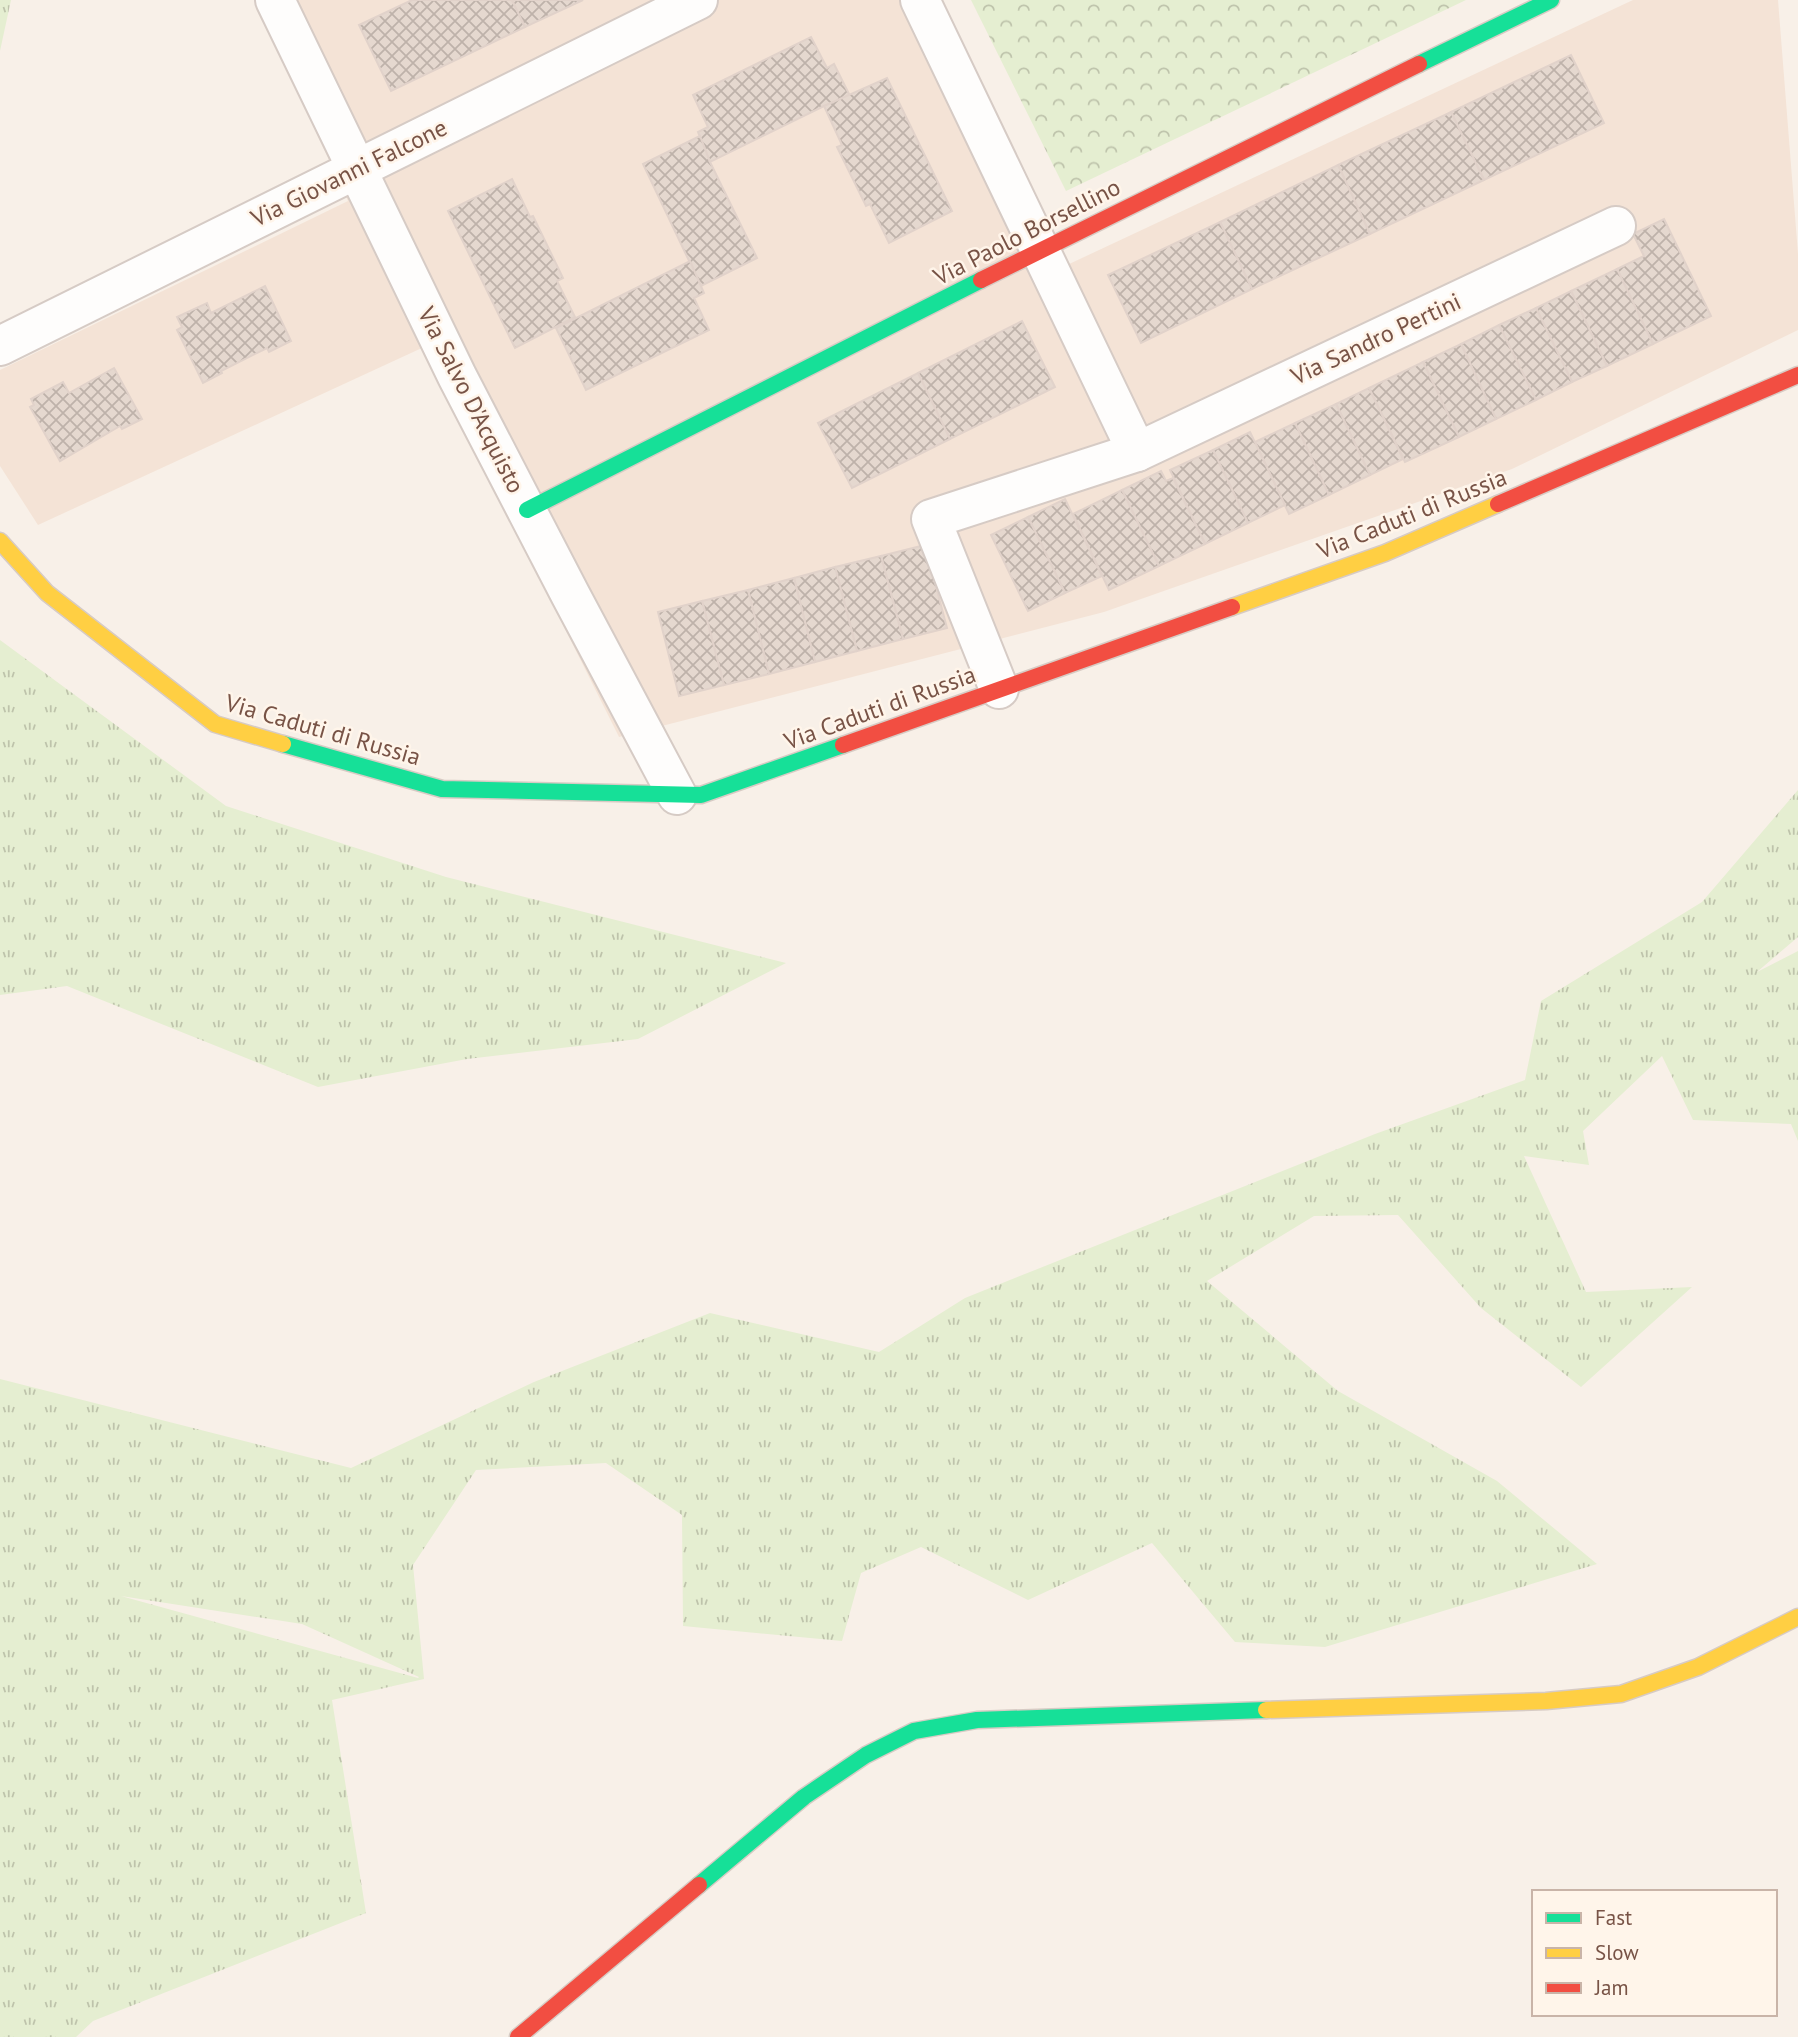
<svg xmlns="http://www.w3.org/2000/svg" width="1798" height="2037" font-family="'PT Sans',sans-serif">
<style>
.residential{fill:#f4e3d6}
.grass{fill:url(#grass-tufts);fill-rule:evenodd}
.forest{fill:url(#forest-crowns)}
.building{fill:url(#building-cross-hatch);stroke:#e1d2ca;stroke-width:2}
.lines{fill:none;stroke-linecap:round;stroke-linejoin:round}
.street-casing{stroke:#d6cbc5;stroke-width:42}
.fast-casing{stroke:#d7cbc4;stroke-width:19}
.slow-casing{stroke:#d7cbc4;stroke-width:19}
.jam-casing{stroke:#d7cbc4;stroke-width:19}
.street{stroke:#fefdfc;stroke-width:38}
.fast{stroke:#16e098;stroke-width:16}
.slow{stroke:#ffcf43;stroke-width:16}
.jam{stroke:#f24e42;stroke-width:16}
.labels{text-anchor:middle;stroke-width:5;stroke-linejoin:round;paint-order:stroke}
.street-label{font-size:24px;fill:#785346;stroke:#fff5ea}
</style>
<defs>
<pattern id="grass-tufts" width="24" height="20" patternUnits="userSpaceOnUse" patternTransform="scale(1.75)"><rect width="24" height="20" fill="#e5eed1"/><path d="M3 7l-1-3M5 7V3M7 7l1-3M15 17l-1-3M17 17v-4M19 17l1-3" fill="none" stroke="#bec3ab"/></pattern>
<pattern id="forest-crowns" width="20" height="18" patternUnits="userSpaceOnUse" patternTransform="scale(1.75)"><rect width="20" height="18" fill="#e5eed1"/><path d="M2 6a3 3 0 1 1 6 0M12 15a3 3 0 1 1 6 0" fill="none" stroke="#bec3ab"/></pattern>
<pattern id="building-cross-hatch" width="8" height="8" patternUnits="userSpaceOnUse" patternTransform="scale(1.75)"><rect width="8" height="8" fill="#e5d8cf"/><path d="M0 0l8 8M0 8l8-8" fill="none" stroke="#beb2aa"/></pattern>
</defs>
<rect width="100%" height="100%" fill="#f8f0e8"/>
<!-- residential -->
<polygon class="residential" points="255,0 902,0 1035,280 1633,0 1778,0 1798,254 1798,330 1512,469 1104,612 619,737 424,347 38,525 0,466 0,370 348,201"/>
<!-- grass -->
<g class="grass">
<polygon points="0,0 11,0 0,51"/>
<polygon points="0,640 226,806 446,877 786,963 638,1039 467,1059 318,1087 67,986 0,995"/>
<path d="M1798,790v147l-41,35 41,-21v190l-7,-17 -98,-4 -31,-64 -79,75 6,34 -65,-9 62,136 106,-5 -111,100 -100,-79 -83,-93 -84,1 -107,65 131,110 159,90 100,83 -272,83 -90,-5 -83,-99 -124,57 -107,-53 -60,26 -19,68 -159,-15 -1,-111 -76,-52 -130,7 -63,95 11,114 -92,21 34,213 -273,108 -17,16h-76v-658l351,89 183,-86 176,-69 169,39 86,-54 410,-164 150,-54 16,-79 161,-99zM121,1596l181,28 117,53 -1,1z"/>
</g>
<!-- forest -->
<polygon class="forest" points="971,0 1466,0 1066,191"/>
<!-- building -->
<g class="building">
<polygon points="412,0 512,0 525,27 391,91 359,25"/>
<polygon points="512,0 583,0 525,27"/>
<polygon points="811,37 827,68 834,64 850,96 824,106 710,162 698,132 708,127 693,95"/>
<polygon points="1571,55 1604,123 1484,180 1451,112"/>
<polygon points="887,78 952,211 889,243 870,204 866,206 837,147 842,145 824,106"/>
<polygon points="1451,112 1484,180 1370,234 1338,165"/>
<polygon points="700,136 710,162 757,258 701,286 643,164"/>
<polygon points="1338,165 1370,234 1252,289 1220,222"/>
<polygon points="512,179 530,217 533,216 563,278 557,281 575,317 515,348 448,211"/>
<polygon points="1664,219 1711,316 1653,344 1617,269 1644,256 1633,234"/>
<polygon points="1220,222 1252,289 1141,343 1108,275"/>
<polygon points="690,261 704,293 694,298 709,330 586,390 556,328"/>
<polygon points="1617,269 1653,344 1607,366 1571,291"/>
<polygon points="265,286 291,341 269,352 267,348 221,371 222,373 203,383 177,330 182,327 177,317 207,303 211,313"/>
<polygon points="1571,291 1607,366 1572,382 1536,308"/>
<polygon points="1536,308 1572,382 1536,400 1499,325"/>
<polygon points="1022,321 1055,387 950,439 918,373"/>
<polygon points="1499,325 1536,400 1496,419 1461,344"/>
<polygon points="1461,344 1496,419 1459,437 1423,362"/>
<polygon points="1423,362 1459,437 1405,462 1369,388"/>
<polygon points="114,368 142,419 122,429 120,426 60,461 30,407 34,405 31,399 63,382 69,393"/>
<polygon points="918,373 950,439 852,488 818,423"/>
<polygon points="1369,388 1403,459 1370,475 1336,404"/>
<polygon points="1336,404 1370,475 1329,495 1295,423"/>
<polygon points="1295,423 1329,495 1289,514 1255,442"/>
<polygon points="1250,432 1285,505 1248,523 1213,450"/>
<polygon points="1213,450 1248,523 1205,544 1170,470"/>
<polygon points="1161,471 1166,481 1173,478 1205,544 1159,566 1122,490"/>
<polygon points="1122,490 1159,566 1109,590 1073,514"/>
<polygon points="1065,499 1102,576 1065,593 1028,517"/>
<polygon points="1028,517 1065,593 1028,611 991,535"/>
<polygon points="925,545 947,628 903,639 881,556"/>
<polygon points="881,556 903,639 857,651 835,567"/>
<polygon points="835,567 857,651 815,662 794,578"/>
<polygon points="794,578 815,662 769,674 748,590"/>
<polygon points="748,590 769,674 724,685 702,601"/>
<polygon points="702,601 724,685 679,696 658,612"/>
</g>
<g class="lines">
<!-- street casing -->
<g class="street-casing">
<g id="street">
<polyline points="275,0 457,376 570,594 677,795"/>
<polyline points="920,0 1137,452"/>
<polyline points="0,346 698,0"/>
<polyline points="999,689 931,519 1137,452 1616,226"/>
</g>
</g>
<!-- fast casing -->
<g class="fast-casing">
<g id="fast">
<polyline points="1419,64 1551,0"/>
<polyline points="527,510 981,280"/>
<polyline points="283,744 442,789 701,795 843,745"/>
<polyline points="699,1885 804,1797 866,1755 914,1731 977,1720 1266,1710"/>
</g>
</g>
<!-- slow casing -->
<g class="slow-casing">
<g id="slow">
<polyline points="0,541 47,593 215,724 283,744"/>
<polyline points="1232,607 1385,553 1498,504"/>
<polyline points="1266,1710 1546,1701 1621,1694 1698,1667 1798,1617"/>
</g>
</g>
<!-- jam casing -->
<g class="jam-casing">
<g id="jam">
<polyline points="981,280 1419,64"/>
<polyline points="1498,504 1798,375"/>
<polyline points="843,745 1232,607"/>
<polyline points="518,2037 699,1885"/>
</g>
</g>
<!-- street -->
<use href="#street" class="street"/>
<!-- fast -->
<use href="#fast" class="fast"/>
<!-- slow -->
<use href="#slow" class="slow"/>
<!-- jam -->
<use href="#jam" class="jam"/>
</g>
<g class="labels">
<!-- street labels -->
<g class="street-label">
<text transform="translate(349 173) rotate(-26)" y="8">Via Giovanni Falcone</text>
<text transform="translate(1027 232) rotate(-27)" y="8">Via Paolo Borsellino</text>
<text transform="translate(1376 339) rotate(-25)" y="8">Via Sandro Pertini</text>
<text transform="translate(471 400) rotate(63)" y="8">Via Salvo D'Acquisto</text>
<text transform="translate(1412 514) rotate(-22)" y="8">Via Caduti di Russia</text>
<text transform="translate(880 708) rotate(-20)" y="8">Via Caduti di Russia</text>
<text transform="translate(323 730) rotate(16)" y="8">Via Caduti di Russia</text>
</g>
</g>
<!-- legend -->
<rect x="1532" y="1890" width="245" height="126" fill="#fff5ea" stroke="#c9b4a8" stroke-width="2"/>
<rect x="1546" y="1913" width="35" height="10" fill="#16e098" stroke="#c9b4a8" stroke-width="2"/>
<text x="1595" y="1925" font-size="21" fill="#785346">Fast</text>
<rect x="1546" y="1948" width="35" height="10" fill="#ffcf43" stroke="#c9b4a8" stroke-width="2"/>
<text x="1595" y="1960" font-size="21" fill="#785346">Slow</text>
<rect x="1546" y="1983" width="35" height="10" fill="#f24e42" stroke="#c9b4a8" stroke-width="2"/>
<text x="1595" y="1995" font-size="21" fill="#785346">Jam</text>
</svg>
